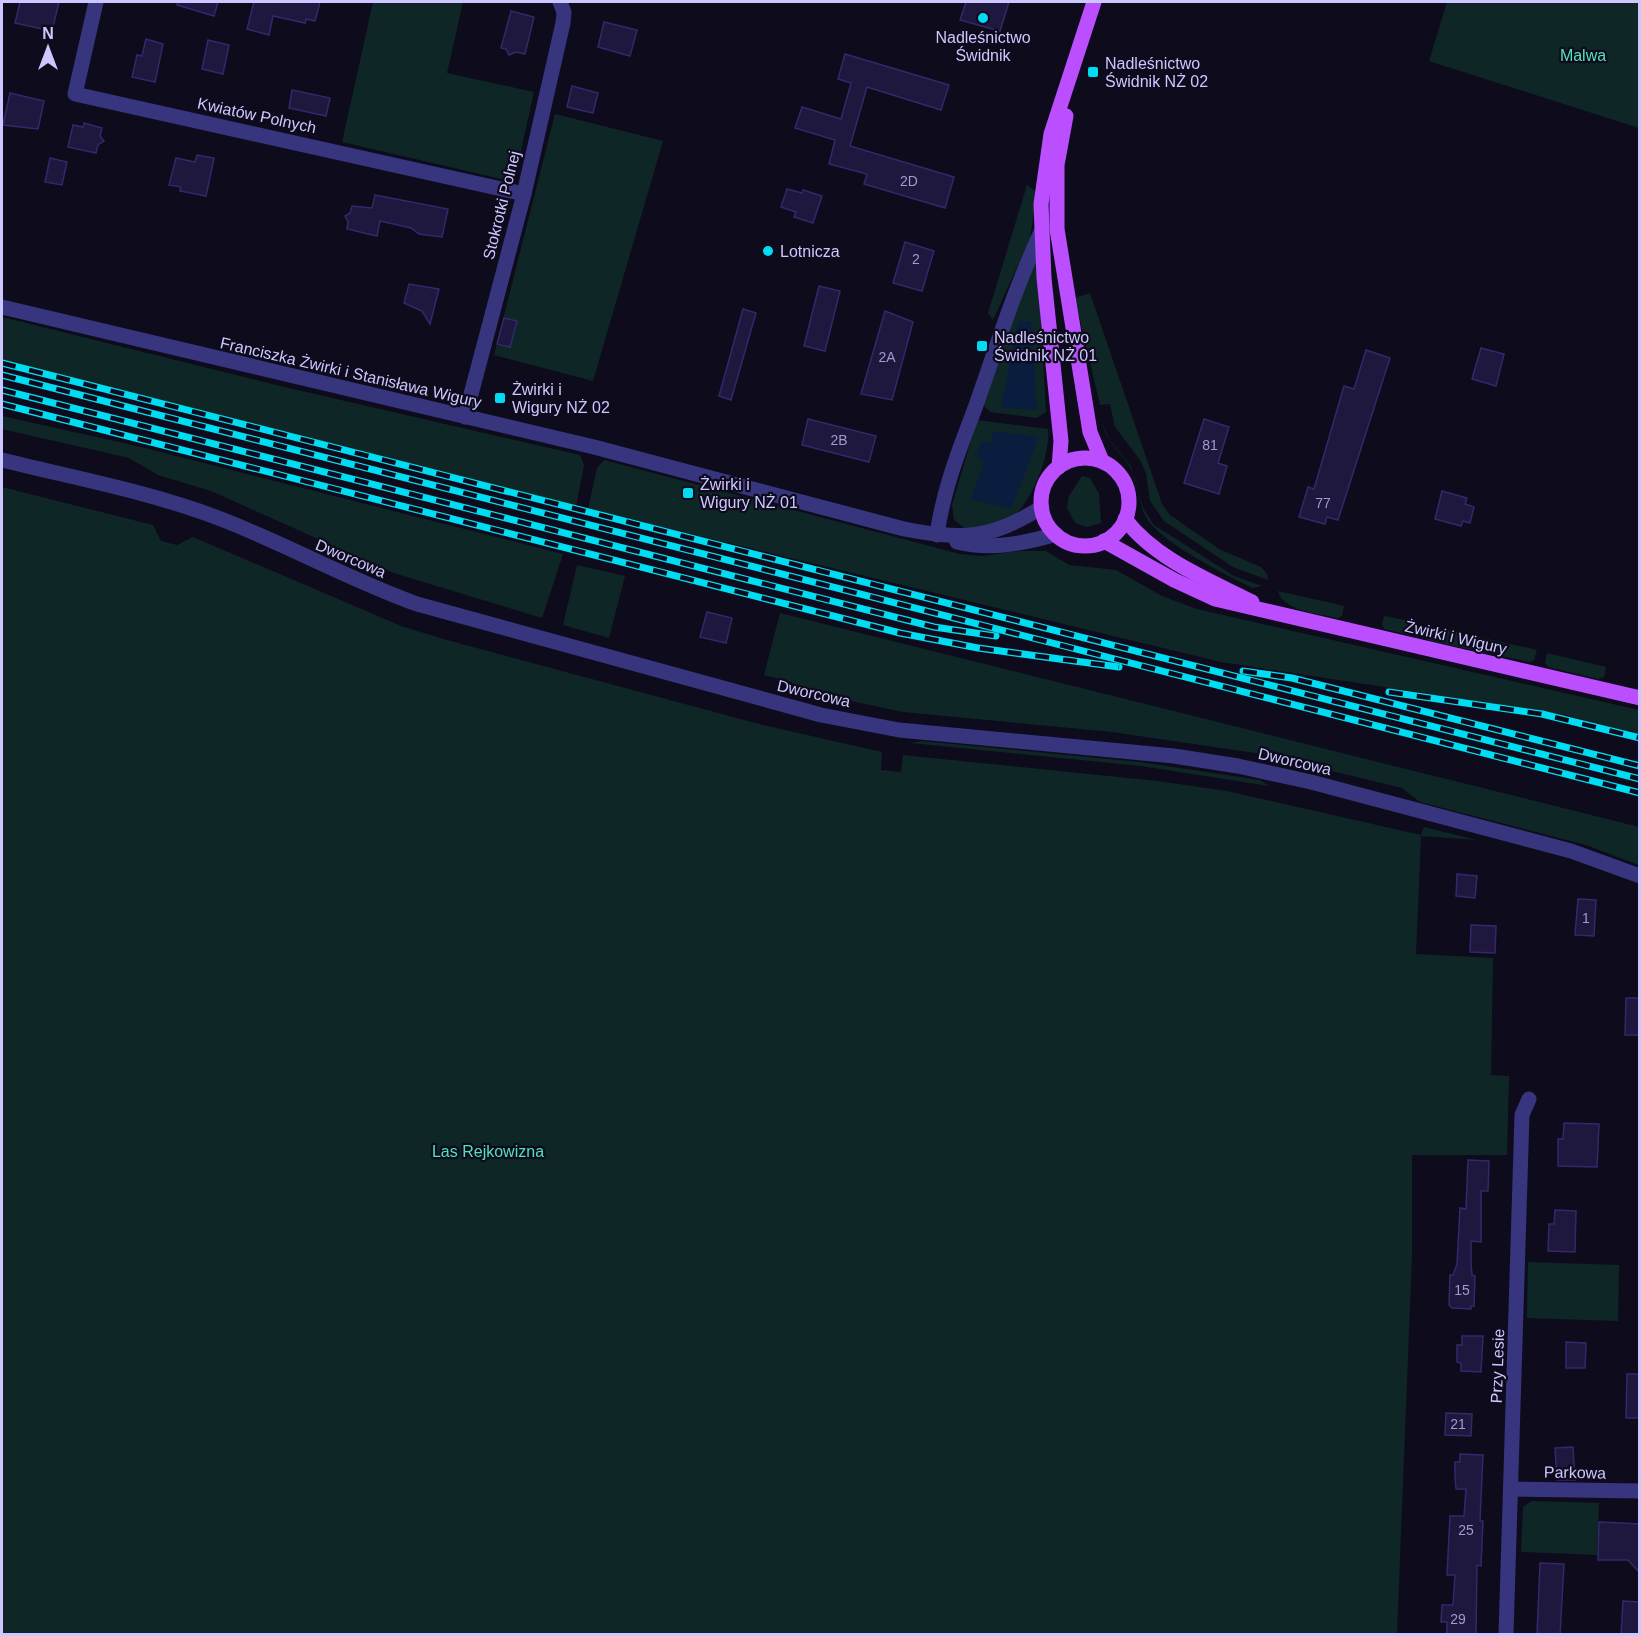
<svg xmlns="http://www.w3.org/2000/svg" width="1641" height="1636" font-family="Helvetica,sans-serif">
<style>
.green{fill:#0e2726}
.water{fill:#091d3e}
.building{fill:#1e173e;stroke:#34286b;stroke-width:1.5}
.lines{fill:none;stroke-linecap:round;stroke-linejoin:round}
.minor{stroke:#36357e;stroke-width:15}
.major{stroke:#bb4eff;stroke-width:15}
.rail-casing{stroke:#00ddf2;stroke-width:7}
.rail{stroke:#0e0b1d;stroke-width:4.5;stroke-dasharray:14;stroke-linecap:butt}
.poi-dot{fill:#00ddf2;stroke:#0e0b1d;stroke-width:2}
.labels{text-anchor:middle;stroke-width:4.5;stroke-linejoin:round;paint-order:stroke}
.number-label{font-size:14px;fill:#a19bcf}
.poi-label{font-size:16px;fill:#cdc7ff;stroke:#0e0b1d;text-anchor:start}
.park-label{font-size:16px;fill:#51e1bb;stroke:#0e0b1d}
.street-label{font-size:16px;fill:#cdc7ff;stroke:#0e0b1d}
</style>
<rect width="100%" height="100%" fill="#0e0b1d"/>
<!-- green -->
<g class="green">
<polygon points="373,2 463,2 447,73 534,92 514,182 342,142"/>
<polygon points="1447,2 1639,2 1639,128 1429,61"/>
<polygon points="555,114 663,141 593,381 494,355"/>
<polygon points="1027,185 1035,191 1036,198 1030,239 993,320 988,313"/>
<polygon points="1033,261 1038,261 1046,412 1037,418 990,412 983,405"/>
<polygon points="1090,293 1162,504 1170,515 1219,549 1261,567 1267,574 1268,580 1233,567 1164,521 1150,501 1146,473 1140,460 1115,427 1110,404 1100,405 1075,298"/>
<polygon points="2,317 276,385 580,455 584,465 576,506 2,360"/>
<polygon points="2,416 141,447 563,554 542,618 394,573 211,491 158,475 129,458 2,429"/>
<path d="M977,420l71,9c3,24 -16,74 -37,89 -13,9 -30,9 -45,11l-12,-9 -2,-15z"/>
<path d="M1102,423l7,16 22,27 12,42 11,17 80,51 28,10 -9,2c-27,-13 -93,-46 -107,-71 -8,-13 -6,-29 -13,-44 -8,-19 -26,-28 -31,-50z"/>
<polygon points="604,460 960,554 982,556 1019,551 1046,551 1069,565 1116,570 1162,596 1197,609 1639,710 1639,734 1561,714 1221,662 588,509 597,468"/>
<polygon points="1082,476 1090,478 1099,494 1101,523 1087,527 1075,523 1067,508 1069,496"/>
<polygon points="2,487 153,525 161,541 177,545 193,537 401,626 447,640 759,724 882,752 881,770 901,772 903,755 1157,781 1227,791 1421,835 1424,827 1477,840 1421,836 1416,954 1493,958 1491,1075 1509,1076 1507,1155 1412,1155 1412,1255 1397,1634 2,1634"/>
<polygon points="577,565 625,576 609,638 563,625"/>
<path d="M1278,591l66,15 -2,10 -4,2c-17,-4 -56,-7 -60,-27z"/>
<polygon points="780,613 1639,827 1639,865 1586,845 1420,802 1402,788 1262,754 1112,732 903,712 790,688 792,682 764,675"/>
<polygon points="1384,616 1415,622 1413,631 1409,635 1384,629 1382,624"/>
<polygon points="1425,625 1537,650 1534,660 1530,662 1427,640 1424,634"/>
<polygon points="1547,653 1606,667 1604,677 1598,679 1548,667 1545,663"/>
<polygon points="922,741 1140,762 1260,780 1269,786 1141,766 910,743"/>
<polygon points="1528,1262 1619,1265 1618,1321 1527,1318"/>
<polygon points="1532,1501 1599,1503 1597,1555 1521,1552 1523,1507"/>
</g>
<!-- water -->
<g class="water">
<polygon points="1018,321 1031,321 1037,410 1001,408"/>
<polygon points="994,431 1039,437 1011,509 971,499 984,463 977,455 981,442 991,442"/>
</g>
<!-- building -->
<g class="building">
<polygon points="20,2 59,2 52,31 15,23"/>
<polygon points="178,2 218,2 214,16 177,5"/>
<polygon points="254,2 320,2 315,21 306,19 305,23 273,16 269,35 247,29"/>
<polygon points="966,2 1009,2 1000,31 960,20"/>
<polygon points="511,11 534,17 525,54 516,52 509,55 506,49 501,48"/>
<polygon points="604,22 637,30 630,56 598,47"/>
<polygon points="146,39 163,44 155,82 132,77 137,55 142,56"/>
<polygon points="208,40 229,45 223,74 202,69"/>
<polygon points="845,54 949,85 941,110 867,87 850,146 954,177 945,208 864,184 867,174 829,164 835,140 795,128 802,107 841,119 851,83 838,79"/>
<polygon points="572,86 598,93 593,113 567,107"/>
<polygon points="292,90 330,98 326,116 289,108"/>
<polygon points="10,93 44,101 38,129 3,125"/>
<polygon points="84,123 102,128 100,136 104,141 98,145 96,153 68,147 73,125 83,127"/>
<polygon points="197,155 214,158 206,196 180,191 181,187 169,185 176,158 195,162"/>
<polygon points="50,158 67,162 62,185 45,182"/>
<polygon points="787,189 802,193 803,190 822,196 813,223 794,217 796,212 781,207"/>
<polygon points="375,195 448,209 442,237 419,234 411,228 380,221 377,236 347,229 348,222 345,216 350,213 352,206 372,208"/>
<polygon points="905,242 934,251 922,291 893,283"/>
<polygon points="409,284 439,289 430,324 422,311 404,303"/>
<polygon points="819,286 840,291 825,351 804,346"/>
<polygon points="743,309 756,313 731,400 719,396"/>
<polygon points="885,311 913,322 892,400 861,394"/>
<polygon points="504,318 517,321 510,347 497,344"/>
<polygon points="1481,348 1504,354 1496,386 1472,379"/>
<polygon points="1366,350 1390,358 1338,520 1327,517 1325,524 1299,517 1308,487 1314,489 1344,386 1354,389"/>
<polygon points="808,419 876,436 869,462 802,445"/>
<polygon points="1204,419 1229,427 1218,463 1227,466 1219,494 1184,483"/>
<polygon points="1442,491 1467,498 1465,504 1474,507 1470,523 1463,521 1461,526 1435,519"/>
<polygon points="707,612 732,618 726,643 700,637"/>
<polygon points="1457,874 1477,876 1475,898 1456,896"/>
<polygon points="1578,899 1596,900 1594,936 1575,935"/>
<polygon points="1471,925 1496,926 1495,953 1470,952"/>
<polygon points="1626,998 1640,998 1640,1035 1625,1035"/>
<polygon points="1564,1123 1599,1124 1597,1167 1558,1166 1558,1139 1563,1139"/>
<polygon points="1468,1160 1489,1161 1488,1191 1481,1191 1481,1242 1471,1241 1471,1264 1472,1275 1475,1276 1474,1306 1471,1306 1471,1309 1452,1308 1449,1305 1450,1275 1453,1275 1457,1264 1460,1208 1466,1209"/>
<polygon points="1555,1210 1576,1211 1575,1252 1548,1251 1549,1224 1554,1224"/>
<polygon points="1462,1336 1483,1336 1481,1372 1461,1371 1461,1363 1457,1362 1457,1345 1462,1345"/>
<polygon points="1566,1342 1586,1343 1585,1368 1566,1368"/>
<polygon points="1627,1374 1640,1374 1640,1418 1626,1418"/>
<polygon points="1446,1413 1472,1414 1471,1436 1445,1435"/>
<polygon points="1573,1447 1575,1480 1557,1480 1555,1448"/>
<polygon points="1460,1454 1483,1455 1480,1521 1483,1521 1481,1566 1477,1565 1476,1635 1447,1634 1447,1622 1441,1622 1442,1605 1453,1605 1455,1575 1447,1575 1450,1516 1464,1516 1466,1489 1456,1489 1455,1477 1455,1462 1460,1462"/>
<polygon points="1599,1522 1640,1524 1640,1573 1628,1560 1598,1560"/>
<polygon points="1540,1563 1564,1564 1560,1635 1537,1635"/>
<polygon points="1623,1601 1640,1602 1640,1635 1621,1635"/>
</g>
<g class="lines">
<!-- minor -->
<g class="minor">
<polyline points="96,2 75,94 524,194"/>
<path d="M2,307l592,140 310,82c59,11 86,11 138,-22"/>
<polyline points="465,417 524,194 563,23 564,12 560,2"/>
<path d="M2,460c72,18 149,32 219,59 67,26 129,61 196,85l404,111 78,15 275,26 64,10 73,16 260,69 69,25"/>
<path d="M937,535c6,-45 22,-85 38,-127 21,-59 39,-118 66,-176"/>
<path d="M957,542c33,8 66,2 99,-8"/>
<polyline points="1511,1489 1640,1491"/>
<polyline points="1506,1634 1522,1115 1529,1099"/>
</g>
<!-- major -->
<g class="major">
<polyline points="1066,116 1057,165 1057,229 1090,432 1102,461"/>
<circle cx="1085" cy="502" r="44"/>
<polyline points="1059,467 1061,441 1044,278 1041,204 1051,134 1094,2"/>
<path d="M1125,519c30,40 84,61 127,83"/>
<polyline points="1104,541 1174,580 1215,599 1640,698"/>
</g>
<!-- rail casing -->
<g class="rail-casing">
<g id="rail">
<polyline points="2,363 1640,779"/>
<polyline points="2,375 1640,793"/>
<polyline points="2,390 934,627 996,636"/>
<polyline points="2,404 900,633 978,648 1119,667"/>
<polyline points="1243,671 1292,678 1640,766"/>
<polyline points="1389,692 1542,714 1640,738"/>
</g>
</g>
<!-- rail -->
<use href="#rail" class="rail"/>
</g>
<!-- markers -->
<g class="poi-dot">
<circle cx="983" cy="18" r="6"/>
<rect x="1087" y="66" width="12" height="12" rx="3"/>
<circle cx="768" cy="251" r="6"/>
<rect x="976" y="340" width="12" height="12" rx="3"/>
<rect x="494" y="392" width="12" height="12" rx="3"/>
<rect x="682" y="487" width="12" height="12" rx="3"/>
</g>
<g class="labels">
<!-- number labels -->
<g class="number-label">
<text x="909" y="186">2D</text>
<text x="916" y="264">2</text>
<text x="887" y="362">2A</text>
<text x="839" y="445">2B</text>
<text x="1210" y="450">81</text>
<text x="1323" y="508">77</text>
<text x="1586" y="923">1</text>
<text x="1462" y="1295">15</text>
<text x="1458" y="1429">21</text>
<text x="1466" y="1535">25</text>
<text x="1458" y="1624">29</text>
</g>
<!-- poi labels -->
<g class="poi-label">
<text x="983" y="43" text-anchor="middle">Nadleśnictwo<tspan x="983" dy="18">Świdnik</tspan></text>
<text x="1105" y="69">Nadleśnictwo<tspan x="1105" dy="18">Świdnik NŻ 02</tspan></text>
<text x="780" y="257">Lotnicza</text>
<text x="994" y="343">Nadleśnictwo<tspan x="994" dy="18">Świdnik NŻ 01</tspan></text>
<text x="512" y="395">Żwirki i<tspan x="512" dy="18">Wigury NŻ 02</tspan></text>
<text x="700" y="490">Żwirki i<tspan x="700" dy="18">Wigury NŻ 01</tspan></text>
</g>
<!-- park labels -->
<g class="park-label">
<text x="1583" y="61">Malwa</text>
<text x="488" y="1157">Las Rejkowizna</text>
</g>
<!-- street labels -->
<g class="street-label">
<text transform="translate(257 115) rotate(12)" y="6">Kwiatów Polnych</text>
<text transform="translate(501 205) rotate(-76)" y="6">Stokrotki Polnej</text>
<text transform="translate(351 372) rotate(13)" y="6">Franciszka Żwirki i Stanisława Wigury</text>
<text transform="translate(351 558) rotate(23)" y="6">Dworcowa</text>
<text transform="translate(1456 637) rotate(13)" y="6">Żwirki i Wigury</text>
<text transform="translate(814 693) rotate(13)" y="6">Dworcowa</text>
<text transform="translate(1295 761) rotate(13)" y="6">Dworcowa</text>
<text transform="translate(1497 1366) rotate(-88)" y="6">Przy Lesie</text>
<text transform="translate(1575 1472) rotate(1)" y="6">Parkowa</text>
</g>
</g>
<!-- border -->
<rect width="1641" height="1636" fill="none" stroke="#cdc7ff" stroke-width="6"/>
<!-- north arrow -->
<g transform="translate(48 48)" stroke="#0e0b1d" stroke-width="4.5" paint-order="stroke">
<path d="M0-4.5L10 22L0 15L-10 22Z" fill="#cdc7ff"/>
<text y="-9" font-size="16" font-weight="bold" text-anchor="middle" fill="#cdc7ff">N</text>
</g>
</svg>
